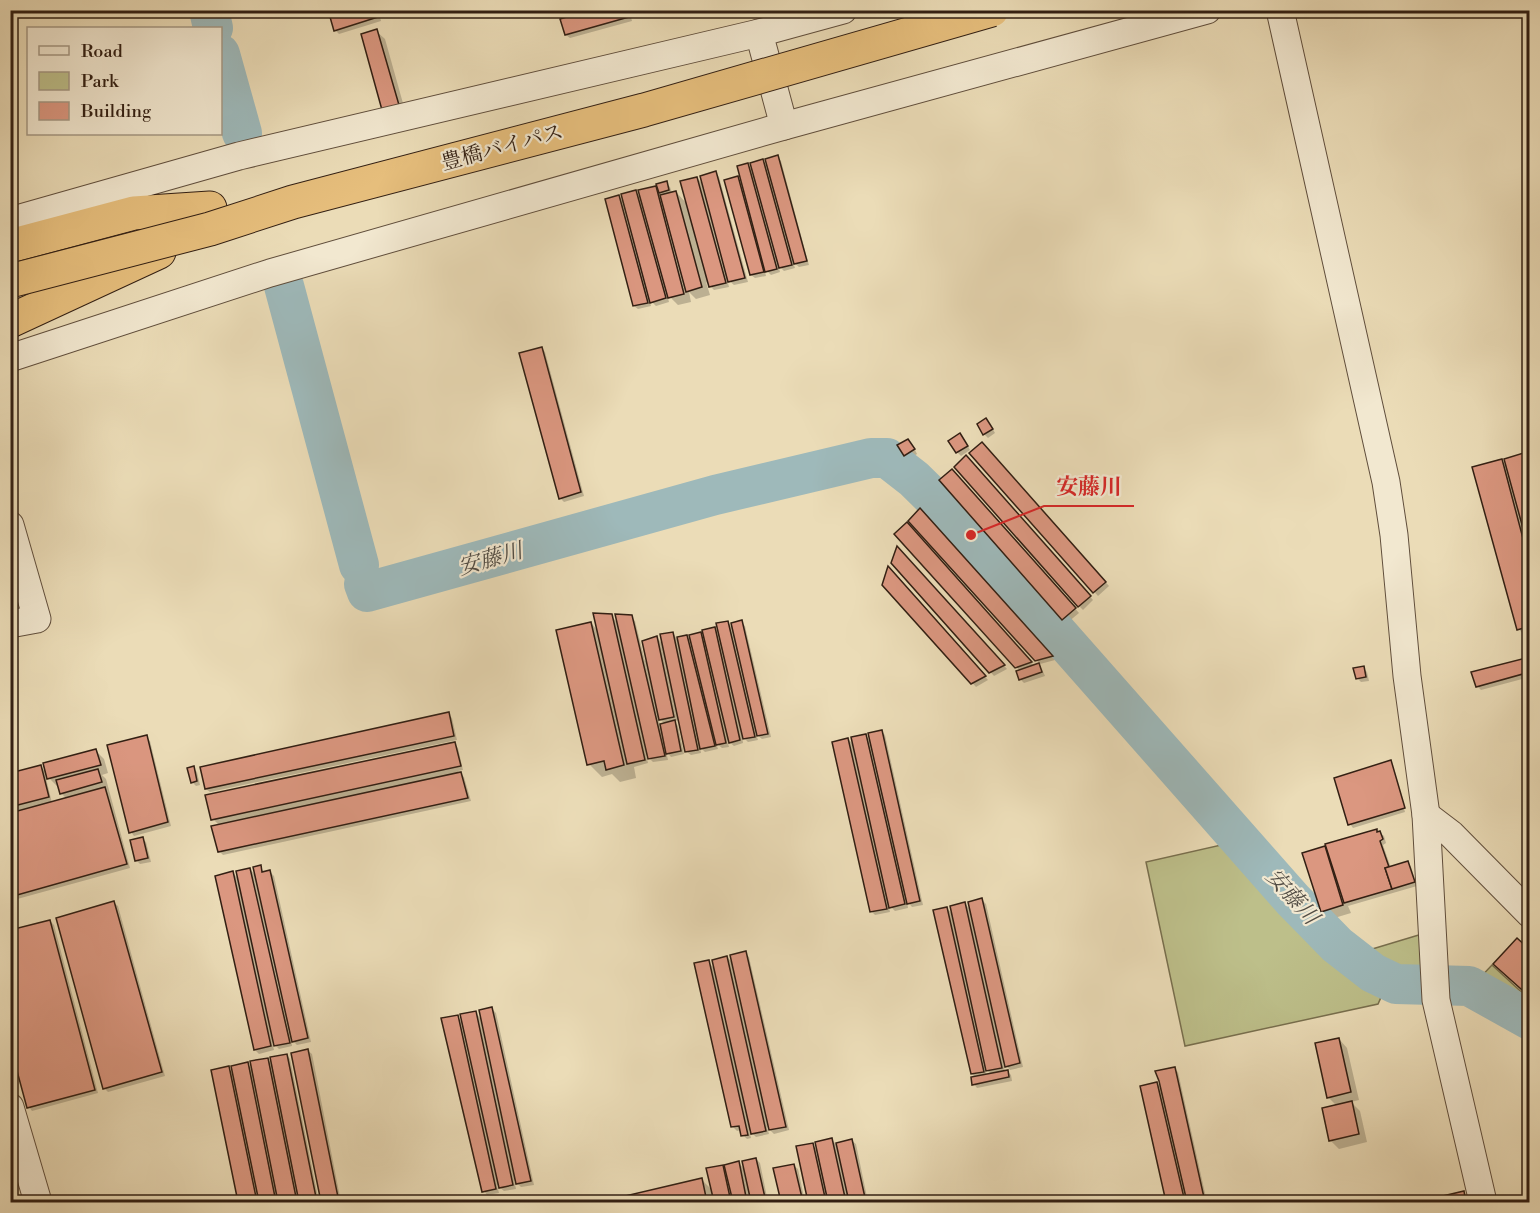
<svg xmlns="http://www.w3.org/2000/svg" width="1540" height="1213" font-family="'Libre Bodoni','Noto Serif JP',serif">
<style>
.green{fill:#bdbf8a;stroke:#786f4e;stroke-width:1.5}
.shadow{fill:#0003;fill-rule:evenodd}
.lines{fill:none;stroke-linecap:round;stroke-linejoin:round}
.river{stroke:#9eb9ba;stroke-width:40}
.building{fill:#db9780;stroke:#321f13;stroke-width:1.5}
.minor-casing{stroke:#604e3c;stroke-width:29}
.trunk-casing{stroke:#321f13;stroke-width:35}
.minor{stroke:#f2e8d0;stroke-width:27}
.trunk{stroke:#e6be7c;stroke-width:33}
.trunk-bridge-casing{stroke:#321f13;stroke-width:35;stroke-linecap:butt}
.trunk-bridge{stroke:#e6be7c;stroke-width:33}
.labels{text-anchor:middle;stroke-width:4.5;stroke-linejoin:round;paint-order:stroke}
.street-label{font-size:21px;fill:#321f13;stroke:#f2e8d0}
.water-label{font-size:22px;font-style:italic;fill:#524d45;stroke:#f2e8d0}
.leader{fill:none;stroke:#d62828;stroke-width:2}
.callout-dot{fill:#d62828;stroke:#f2e8d0;stroke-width:2}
.callout-label{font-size:22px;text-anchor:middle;font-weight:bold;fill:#d62828;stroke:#f2e8d0;stroke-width:4.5;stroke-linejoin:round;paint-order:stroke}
</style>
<rect width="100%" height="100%" fill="#ebdcb7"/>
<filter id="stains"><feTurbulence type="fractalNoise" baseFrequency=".00333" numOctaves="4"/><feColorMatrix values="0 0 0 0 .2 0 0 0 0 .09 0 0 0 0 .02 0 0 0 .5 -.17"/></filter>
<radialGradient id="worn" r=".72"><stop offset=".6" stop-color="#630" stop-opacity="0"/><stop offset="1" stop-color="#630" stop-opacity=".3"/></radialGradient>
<!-- green -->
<g class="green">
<polygon points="1221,845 1302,934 1343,970 1382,995 1378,1004 1185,1046 1146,862"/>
<polygon points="1422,934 1426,981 1404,979 1359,953"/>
<polygon points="1492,965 1529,999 1529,1011 1474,984"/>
</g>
<!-- shadow -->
<g class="shadow">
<polygon points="330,10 378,10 381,21 339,34 335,30"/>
<polygon points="559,10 629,10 632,21 570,38 566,35 564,20"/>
<polygon points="376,31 385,39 406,114 384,110"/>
<polygon points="777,157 781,161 809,265 799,267 793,262 795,268 784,271 778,265 780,272 771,275 764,268 766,276 755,278 751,275 737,178 743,184 748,165 754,171 763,161 769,167"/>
<polygon points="716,173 719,177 748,282 734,285 727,279 729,287 714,290 706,282 710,295 696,299 689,292 691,302 678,305 667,294 669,302 656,306 649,299 651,306 638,309 634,306 619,196 624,202 635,192 642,198 655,188 660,192 666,183 670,187 672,193 676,192 688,205 697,178 704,185"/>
<polygon points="542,348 545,352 584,496 564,502 560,498"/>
<polygon points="990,424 995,433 988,438 984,434"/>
<polygon points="964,439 970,450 961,456 957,452"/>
<polygon points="912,444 917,454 909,459 905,455"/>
<polygon points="986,447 1109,586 1098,596 971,453"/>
<polygon points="1530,453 1530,631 1522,633 1519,629 1502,461 1507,466"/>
<polygon points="970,461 1093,600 1083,610 1079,606"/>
<polygon points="956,474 1079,613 1067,623 941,480"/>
<polygon points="924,514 1055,660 1040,664 910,521"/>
<polygon points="907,524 1034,666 1038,665 1042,669 1045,676 1024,683 1020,679 1020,671 896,535"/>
<polygon points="898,548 1007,669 994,676 892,563"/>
<polygon points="888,569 988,680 976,687 883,584"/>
<path d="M611,616l7,7 13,-6 4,4 10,40 2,-1 10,-22 7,7 9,-12 4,6 10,-3 6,6 8,-8 5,5 9,-11 5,5 7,-11 6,6 8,-6 4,4 26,111 -9,2 -6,-5 2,6 -10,2 -6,-6 1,7 -9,3 -7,-6 2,7 -7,1 -6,-5 2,6 -13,3 -5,-5 1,6 -10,2 -4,-3 -7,-32 -6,1 4,5 6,28 -13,3 -5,-6 2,9 -15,2 -7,-7 2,8 -14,4 2,11 -16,4 -8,-8 -10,3 -13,-13 2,-141 7,8zM658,717l7,7 -5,1z"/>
<polygon points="1530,658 1530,677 1481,690 1477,686"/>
<polygon points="1363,668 1367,672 1369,681 1361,682 1357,678"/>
<polygon points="448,714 452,718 457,740 210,792 206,789"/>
<polygon points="882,732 885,735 923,905 912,907 907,901 908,908 895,911 888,904 890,912 875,915 871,911 848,739 855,746 865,735 871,741"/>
<polygon points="146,737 150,741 171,826 134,836 131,832"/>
<polygon points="454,744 458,748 463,770 458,771 464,777 471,801 223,855 219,851 219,825 213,819"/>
<path d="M96,751l8,8 4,14 -6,2 4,4 24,89 -120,33v-127l30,-8 8,8zM45,774l12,12h2l2,7 6,6 -15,4z"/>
<polygon points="1391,762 1393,765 1391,765 1405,812 1353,828 1350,824"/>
<polygon points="193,768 197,772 200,785 196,786 192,782"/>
<polygon points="1376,830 1384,836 1386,843 1383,845 1391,868 1408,863 1411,867 1417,886 1348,906 1351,913 1331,919 1322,911 1324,848 1329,853"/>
<polygon points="142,839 146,842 151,862 140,864 137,861"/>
<polygon points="260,867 265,873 270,872 274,876 311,1042 297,1045 291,1039 292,1046 279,1049 272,1042 274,1050 259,1054 255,1050 233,873 239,879 250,869 256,876"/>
<path d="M982,900l4,4 37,163 -13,3 -7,-8 2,10 2,-1 4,4 1,6 -35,7 -3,-4 2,-6 -4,-4 -25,-166 6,7 12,-11 7,7zM985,1068l7,7 -5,1z"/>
<polygon points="114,903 118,906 165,1076 108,1092 104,1088"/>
<polygon points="50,921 54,925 98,1093 32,1111 29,1107"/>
<polygon points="745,953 749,957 789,1130 774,1134 767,1127 769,1134 756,1137 749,1130 751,1138 747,1139 743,1135 741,1130 737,1131 733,1127 708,962 715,969 727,957 734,964"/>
<polygon points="492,1009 496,1013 534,1185 521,1187 514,1180 516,1189 504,1191 497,1185 499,1193 487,1195 484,1191 457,1017 464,1023 475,1012 482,1020"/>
<polygon points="1339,1039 1347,1048 1359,1100 1351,1102 1360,1111 1367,1142 1339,1149 1330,1140 1337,1106 1328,1097"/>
<polygon points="308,1051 312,1054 341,1202 323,1202 293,1055"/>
<polygon points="287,1055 290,1059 319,1202 240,1202 212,1071 228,1068 234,1074 247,1064 254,1070 267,1059 273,1065"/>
<polygon points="1174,1069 1178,1072 1207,1202 1168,1202 1142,1087 1157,1083 1163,1089"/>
<polygon points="832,1140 836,1144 852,1141 856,1144 868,1202 810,1202 798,1147 812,1145 818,1150"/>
<polygon points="756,1159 760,1163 768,1202 628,1202 626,1197 702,1180 713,1191 722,1166 727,1172 738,1162 745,1170"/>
<polygon points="794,1166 798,1169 805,1202 782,1202 775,1169"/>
<polygon points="10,1168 20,1202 10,1202"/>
<polygon points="1463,1193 1467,1197 1468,1202 1424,1202"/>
</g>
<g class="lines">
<!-- river -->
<g class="river">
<polyline points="209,10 213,28"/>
<polyline points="220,54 242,133"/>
<polyline points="284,286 359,565"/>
<polyline points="364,584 367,592 715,495 871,458 887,458 914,479 971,535 1293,900 1337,945 1373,973 1396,984 1469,986 1530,1020"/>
</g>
</g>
<!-- building -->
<g class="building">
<polygon points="328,10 376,10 378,17 334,31"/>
<polygon points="557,10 582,10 559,17"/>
<polygon points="590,10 627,10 629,17 565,35 560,19"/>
<polygon points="377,29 399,105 382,110 361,34"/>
<polygon points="778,155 807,261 794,264 765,159"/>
<polygon points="763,159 792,265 779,268 750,163"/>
<polygon points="748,163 777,269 765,272 737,166"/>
<polygon points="716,171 745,278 728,282 700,176"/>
<polygon points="738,176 764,272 750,275 724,180"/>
<polygon points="697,177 726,283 709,287 680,181"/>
<polygon points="667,181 669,190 659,193 656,184"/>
<polygon points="656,186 684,294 668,298 638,190"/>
<polygon points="636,190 666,298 650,303 621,194"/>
<polygon points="676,191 702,287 686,292 660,195"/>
<polygon points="619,195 648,303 633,306 605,199"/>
<polygon points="542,347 581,492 559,499 519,353"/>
<polygon points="986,418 993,429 983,435 977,424"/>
<polygon points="960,433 968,446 956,453 948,441"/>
<polygon points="908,439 915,449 904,456 897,445"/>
<polygon points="982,442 1106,582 1093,593 969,453"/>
<polygon points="1530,451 1530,554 1504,459"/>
<polygon points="966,455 1091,596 1078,607 954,467"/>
<polygon points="1502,459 1530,565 1530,626 1517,630 1472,467"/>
<polygon points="952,469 1076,608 1062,620 939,480"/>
<polygon points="920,508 1053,656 1035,661 908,521"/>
<polygon points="907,522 1032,662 1015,668 894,534"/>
<polygon points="897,546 1005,665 989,673 891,563"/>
<polygon points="888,566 986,676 971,684 882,585"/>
<polygon points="593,613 612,614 645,760 627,764"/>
<polygon points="615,614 632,615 665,756 648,759"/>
<polygon points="742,620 768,734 757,736 731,623"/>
<polygon points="728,621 755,737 743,739 716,623"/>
<polygon points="591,622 624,765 606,770 604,761 587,765 556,630"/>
<polygon points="715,627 740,740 729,743 702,630"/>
<polygon points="673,632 698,750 685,752 660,634"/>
<polygon points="701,632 726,743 716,745 689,635"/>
<polygon points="687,635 715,746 700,749 677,637"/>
<polygon points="657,636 674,717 659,720 642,641"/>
<polygon points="1530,657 1530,672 1476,687 1471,672"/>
<polygon points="1039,663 1042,672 1019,680 1016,671"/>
<polygon points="1364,666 1366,677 1356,679 1353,668"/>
<polygon points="449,712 454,736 205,789 200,767"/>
<polygon points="675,720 681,751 666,754 660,724"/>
<polygon points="882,730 920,901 907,904 868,733"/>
<polygon points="866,734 905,904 889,908 851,737"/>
<polygon points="147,735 168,822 129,833 107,745"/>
<polygon points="848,738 887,909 870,912 832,742"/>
<polygon points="455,742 461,766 211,820 205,795"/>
<polygon points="96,749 101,765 47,779 43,763"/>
<polygon points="1391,760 1405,808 1348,825 1334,778"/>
<polygon points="41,765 49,797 10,807 10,773"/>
<polygon points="194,766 197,781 191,783 187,768"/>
<polygon points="98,769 102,782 60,794 56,780"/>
<polygon points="461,772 468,798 218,852 211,826"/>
<polygon points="105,787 127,864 10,897 10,813"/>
<polygon points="1377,829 1377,832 1380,831 1383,839 1380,841 1389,867 1385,868 1392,889 1344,903 1325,844"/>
<polygon points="143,837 148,858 135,861 130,840"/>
<polygon points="1325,846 1343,905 1321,912 1302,853"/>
<polygon points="1408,861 1415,882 1392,889 1385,868"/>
<polygon points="261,865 262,872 270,870 308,1038 292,1042 253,867"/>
<polygon points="250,868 290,1043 274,1046 236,871"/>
<polygon points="233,871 271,1046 254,1050 215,876"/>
<polygon points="982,898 1020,1063 1005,1067 968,902"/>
<polygon points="114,901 162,1072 103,1089 56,918"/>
<polygon points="965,902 1002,1068 986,1071 950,906"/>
<polygon points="947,907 984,1072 971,1074 933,910"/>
<polygon points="50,920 95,1090 27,1108 10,1045 10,930"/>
<polygon points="1517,938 1530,950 1530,997 1493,964"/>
<polygon points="746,951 786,1127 769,1130 730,955"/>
<polygon points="727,956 766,1131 751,1134 712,960"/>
<polygon points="709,960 748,1135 741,1136 739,1126 731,1127 694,963"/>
<polygon points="492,1007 531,1181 516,1184 479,1010"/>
<polygon points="476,1011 513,1185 499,1188 460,1014"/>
<polygon points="458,1015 496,1189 482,1192 441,1018"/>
<polygon points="1339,1038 1351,1092 1327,1098 1315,1043"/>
<polygon points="308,1049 339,1202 321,1202 291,1053"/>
<polygon points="287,1054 317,1202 299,1202 270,1057"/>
<polygon points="268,1058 297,1202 278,1202 250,1061"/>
<polygon points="248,1062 276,1202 259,1202 231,1066"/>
<polygon points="229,1066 257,1202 238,1202 211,1070"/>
<polygon points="1175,1067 1205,1202 1187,1202 1159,1081 1155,1071"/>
<polygon points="1008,1070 1009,1077 972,1085 971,1077"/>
<polygon points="1157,1082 1185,1202 1166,1202 1140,1086"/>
<polygon points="1352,1101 1359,1134 1329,1141 1322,1108"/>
<polygon points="832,1138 846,1202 828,1202 815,1142"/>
<polygon points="852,1139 866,1202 849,1202 836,1143"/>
<polygon points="813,1143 826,1202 808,1202 796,1146"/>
<polygon points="756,1158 766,1202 751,1202 742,1161"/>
<polygon points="739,1161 747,1202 733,1202 724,1165"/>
<polygon points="794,1164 803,1202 781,1202 773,1168"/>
<polygon points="723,1165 731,1202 714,1202 706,1168"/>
<polygon points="10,1174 18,1202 10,1202"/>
<polygon points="702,1178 707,1202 626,1202 625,1196"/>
<polygon points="1464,1191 1466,1202 1423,1202 1422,1201"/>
</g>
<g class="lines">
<!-- minor casing -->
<g class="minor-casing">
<g id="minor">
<polyline points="1280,10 1386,482 1394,535 1407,676 1426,815 1436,1000 1483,1202"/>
<polyline points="759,33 784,126"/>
<polyline points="10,221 239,156 759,33 843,10"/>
<polyline points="10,358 270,273 784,126 1207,10"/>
<polyline points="10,525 37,619 10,624"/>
<polyline points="1426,815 1451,834 1530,914"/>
<polyline points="10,1107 38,1202"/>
</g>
</g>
<!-- trunk casing -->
<g class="trunk-casing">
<g id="trunk">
<polyline points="10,246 134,213 210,208"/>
<polyline points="10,321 159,252"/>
</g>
</g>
<!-- minor -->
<use href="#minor" class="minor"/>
<!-- trunk -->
<use href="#trunk" class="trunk"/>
<!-- trunk-bridge casing -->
<g class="trunk-bridge-casing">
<polyline id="trunk-bridge" points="10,281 210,229 293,202 644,110 992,10"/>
</g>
<!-- trunk-bridge -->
<use href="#trunk-bridge" class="trunk-bridge"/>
</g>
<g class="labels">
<!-- street labels -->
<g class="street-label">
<text transform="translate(502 147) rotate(-15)" y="7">豊橋バイパス</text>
</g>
<!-- water labels -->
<g class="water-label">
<text transform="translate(490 558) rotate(-16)" y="8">安藤川</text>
<text transform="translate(1293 896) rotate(48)" y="8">安藤川</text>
</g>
</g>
<!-- callouts -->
<path class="leader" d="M971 535L1044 506H1134"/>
<circle class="callout-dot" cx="971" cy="535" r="6"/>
<g class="callout-label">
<text x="1089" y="494">安藤川</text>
</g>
<!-- margin -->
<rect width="1540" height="1213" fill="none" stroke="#ebdcb7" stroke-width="36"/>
<rect x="12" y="12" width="1516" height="1189" fill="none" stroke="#321f13" stroke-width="3"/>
<rect x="18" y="18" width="1504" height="1177" fill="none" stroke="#321f13" stroke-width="1.5"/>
<!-- legend -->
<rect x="27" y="27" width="195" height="108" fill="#f2e8d0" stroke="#a59884" stroke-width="1.5"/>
<rect x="39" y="46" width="30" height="9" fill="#f2e8d0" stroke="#a59884" stroke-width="1.5"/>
<text x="81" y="57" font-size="18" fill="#321f13">Road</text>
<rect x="39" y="72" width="30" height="18" fill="#bdbf8a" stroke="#a59884" stroke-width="1.5"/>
<text x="81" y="87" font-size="18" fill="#321f13">Park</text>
<rect x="39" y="102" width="30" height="18" fill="#db9780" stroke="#a59884" stroke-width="1.5"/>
<text x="81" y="117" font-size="18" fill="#321f13">Building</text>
<rect width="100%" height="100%" filter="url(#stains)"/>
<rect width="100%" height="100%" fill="url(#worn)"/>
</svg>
